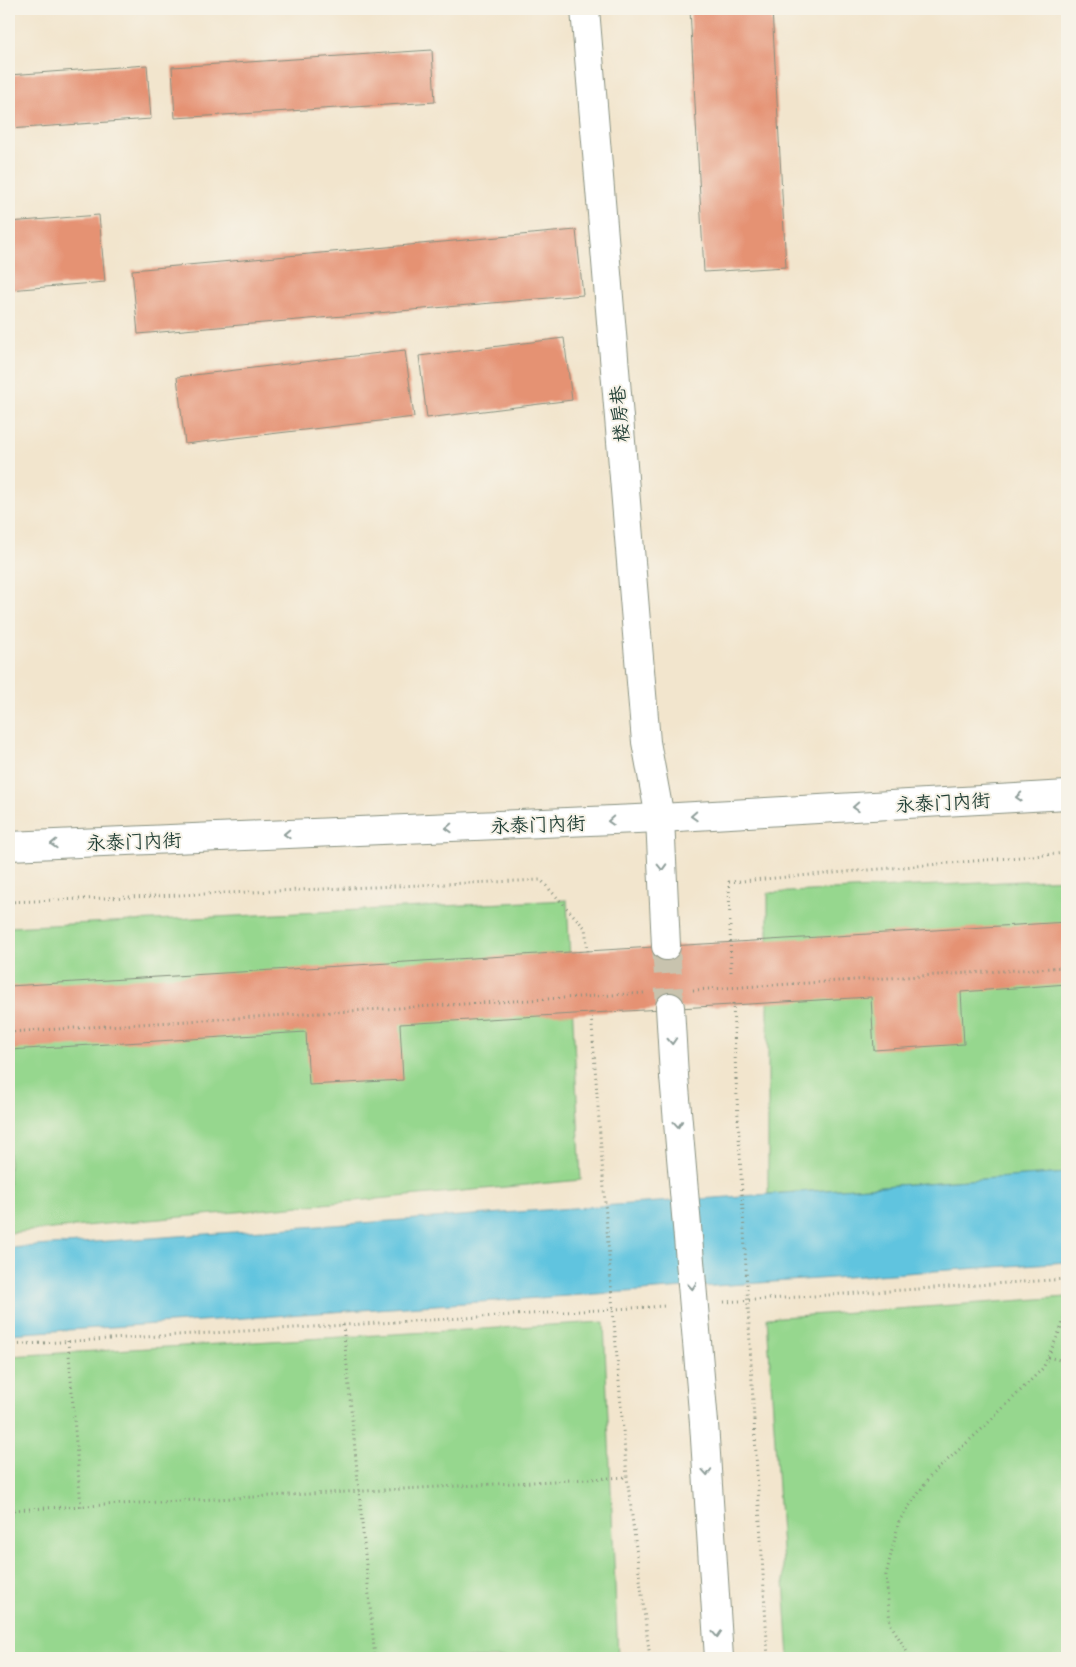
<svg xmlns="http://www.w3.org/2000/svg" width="1076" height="1667" font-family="Mynerve,'LXGW WenKai TC',sans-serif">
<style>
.green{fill:#96d78e;stroke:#5a8a61}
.water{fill:#61c4df;stroke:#40808a}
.building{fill:#e59273}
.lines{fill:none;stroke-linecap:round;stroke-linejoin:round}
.secondary-tunnel{stroke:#c8c3ae;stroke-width:28;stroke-dasharray:28 14;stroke-linecap:butt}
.tertiary-casing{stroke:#889180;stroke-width:30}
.secondary-casing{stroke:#889180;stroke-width:30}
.path{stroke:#889180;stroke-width:3;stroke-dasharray:1 4;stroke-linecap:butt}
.tertiary{stroke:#fff;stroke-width:28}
.secondary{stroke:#fff;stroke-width:28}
.secondary-bridge-casing{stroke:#889180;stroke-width:30;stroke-linecap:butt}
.path-bridge{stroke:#889180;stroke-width:3;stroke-dasharray:1 4;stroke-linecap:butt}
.secondary-bridge{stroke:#fff;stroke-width:28}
.oneway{stroke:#8f9e9a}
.labels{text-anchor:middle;stroke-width:4;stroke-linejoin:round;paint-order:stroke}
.street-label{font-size:19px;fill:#1f3d34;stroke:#f7f3e8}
</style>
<rect width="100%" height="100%" fill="#f7f3e8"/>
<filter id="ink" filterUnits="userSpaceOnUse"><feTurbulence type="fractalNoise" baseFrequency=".02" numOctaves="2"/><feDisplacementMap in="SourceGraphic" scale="10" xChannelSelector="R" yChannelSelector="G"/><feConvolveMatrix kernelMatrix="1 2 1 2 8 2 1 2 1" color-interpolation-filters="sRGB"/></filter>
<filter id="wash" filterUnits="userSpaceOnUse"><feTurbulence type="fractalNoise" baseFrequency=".0096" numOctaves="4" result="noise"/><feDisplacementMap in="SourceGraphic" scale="20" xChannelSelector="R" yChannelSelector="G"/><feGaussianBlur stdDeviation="1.12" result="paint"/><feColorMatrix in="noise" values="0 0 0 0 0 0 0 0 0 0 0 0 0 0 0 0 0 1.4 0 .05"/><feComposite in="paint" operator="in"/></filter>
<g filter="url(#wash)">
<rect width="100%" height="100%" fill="#f2e5cd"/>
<!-- green -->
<g class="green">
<polygon points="1067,879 1067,1173 768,1194 768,893"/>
<polygon points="567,900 581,1180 9,1233 9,927"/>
<polygon points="1067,1297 1067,1658 789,1658 767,1318"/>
<polygon points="604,1322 618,1658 9,1658 9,1356"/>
</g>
<!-- water -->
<polygon class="water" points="1067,1173 1067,1262 9,1334 9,1248"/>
<g id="blocks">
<!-- building -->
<g class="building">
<polygon points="690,9 772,9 786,267 704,272"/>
<polygon points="432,50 435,102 175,118 172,67"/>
<polygon points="147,65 151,119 9,129 9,75"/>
<polygon points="99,215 105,282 9,290 9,222"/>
<polygon points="576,230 583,295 138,334 132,270"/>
<polygon points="564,338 572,400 427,418 419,356"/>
<polygon points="405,350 414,417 185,444 177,377"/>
<polygon points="1067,922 1067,984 961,992 964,1044 874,1050 871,997 400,1024 403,1080 309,1085 306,1032 9,1050 9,986"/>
</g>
</g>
</g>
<g filter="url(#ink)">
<use href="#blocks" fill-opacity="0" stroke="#889180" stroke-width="1"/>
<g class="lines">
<!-- secondary-tunnel -->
<polyline class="secondary-tunnel" points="666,946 670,1007"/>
<!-- tertiary casing -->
<g class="tertiary-casing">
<polyline id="tertiary" points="585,9 646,742 660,818"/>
</g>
<!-- secondary casing -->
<g class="secondary-casing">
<g id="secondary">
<polyline points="660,818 666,946"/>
<polyline points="9,846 660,818 1067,795"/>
<polyline points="670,1007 674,1076"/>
<polyline points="704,1423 719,1658"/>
</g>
</g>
<!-- path -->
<g class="path">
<polyline points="9,902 541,880 585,928 588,951"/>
<polyline points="731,972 729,882 1067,853"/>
<polyline points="693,990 1067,967"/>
<polyline points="733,1003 736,1079"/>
<polyline points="591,1012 612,1298 627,1477 650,1658"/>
<polyline points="9,1032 644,993"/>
<polyline points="724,1302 1067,1279"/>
<polyline points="343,1325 375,1658"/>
<polyline points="68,1341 81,1507"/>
<polyline points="9,1345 665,1306"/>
<polyline points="1048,1357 1067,1362"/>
<polyline points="754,1420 768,1658"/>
<polyline points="9,1510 627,1477"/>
<polyline points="913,1658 910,1657 890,1623 886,1575 899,1521 931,1475 983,1428 1043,1368 1062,1326 1067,1308"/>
</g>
<!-- tertiary -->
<use href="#tertiary" class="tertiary"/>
<!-- secondary -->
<use href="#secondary" class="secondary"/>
<!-- secondary-bridge casing -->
<g class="secondary-bridge-casing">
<polyline id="secondary-bridge" points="674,1076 704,1423"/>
</g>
<!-- path-bridge -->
<polyline class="path-bridge" points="736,1079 754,1420"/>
<!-- secondary-bridge -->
<use href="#secondary-bridge" class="secondary-bridge"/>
</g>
<!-- one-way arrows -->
<defs><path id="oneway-chevron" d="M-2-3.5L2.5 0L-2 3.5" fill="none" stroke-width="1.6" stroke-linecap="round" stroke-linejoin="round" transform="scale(1.25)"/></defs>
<g class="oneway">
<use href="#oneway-chevron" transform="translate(1019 797) rotate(177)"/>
<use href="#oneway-chevron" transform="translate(856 807) rotate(177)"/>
<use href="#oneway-chevron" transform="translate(694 816) rotate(177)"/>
<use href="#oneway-chevron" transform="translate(611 821) rotate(177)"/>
<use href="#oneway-chevron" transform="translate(449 828) rotate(178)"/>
<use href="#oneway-chevron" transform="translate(287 834) rotate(178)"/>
<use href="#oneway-chevron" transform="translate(54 844) rotate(178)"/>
<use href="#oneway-chevron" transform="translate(662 867) rotate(88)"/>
<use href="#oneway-chevron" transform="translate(672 1041) rotate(87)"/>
<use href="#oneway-chevron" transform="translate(678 1124) rotate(85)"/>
<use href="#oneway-chevron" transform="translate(692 1286) rotate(85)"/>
<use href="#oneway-chevron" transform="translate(707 1472) rotate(86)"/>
<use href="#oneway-chevron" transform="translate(717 1634) rotate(86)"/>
</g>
</g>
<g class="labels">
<!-- street labels -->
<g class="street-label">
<text transform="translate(619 414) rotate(-95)" y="7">楼房巷</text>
<text transform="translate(943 802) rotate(-3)" y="7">永泰门内街</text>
<text transform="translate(538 824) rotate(-2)" y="7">永泰门内街</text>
<text transform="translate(134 841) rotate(-2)" y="7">永泰门内街</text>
</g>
</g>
<!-- margin -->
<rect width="1076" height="1667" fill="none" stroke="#f7f3e8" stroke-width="30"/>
</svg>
